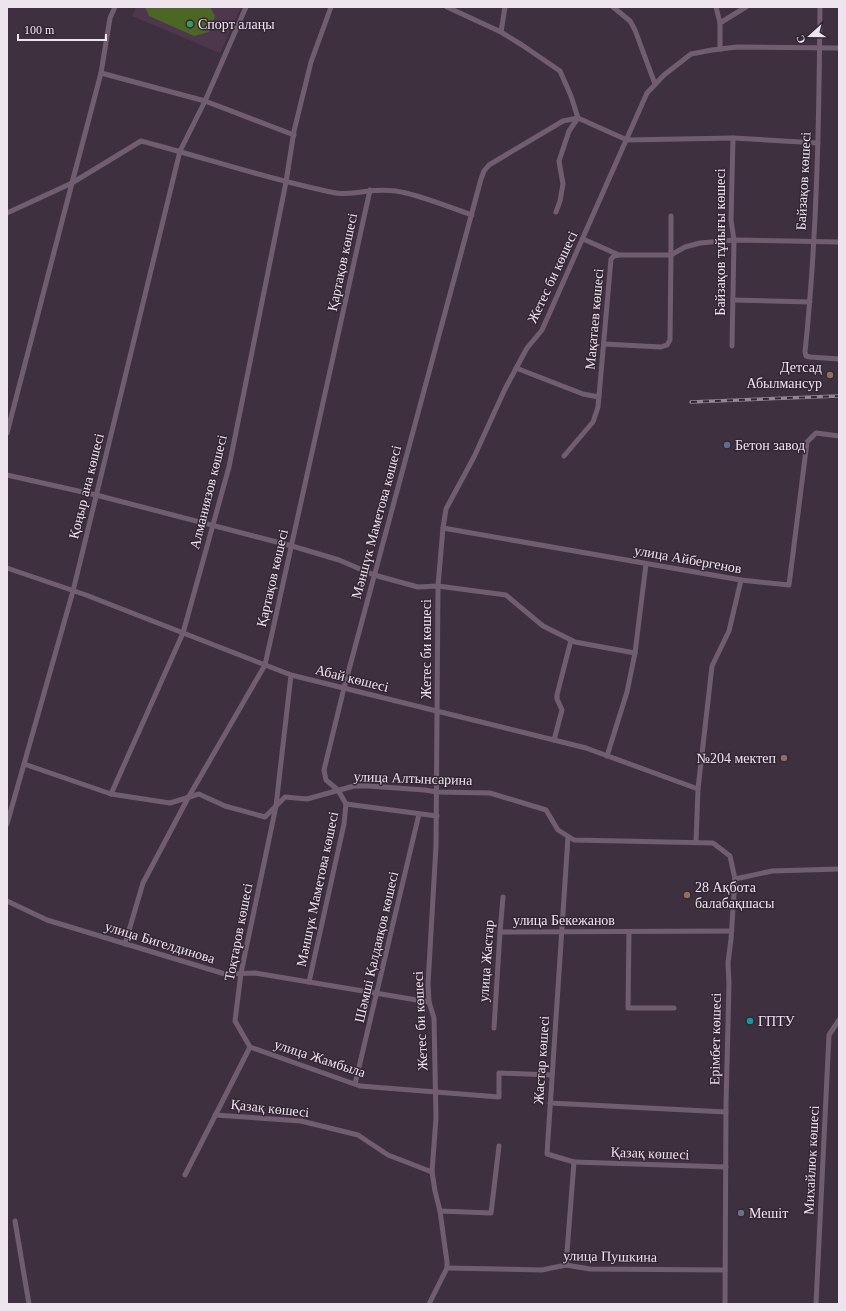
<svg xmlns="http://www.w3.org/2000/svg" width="846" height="1311" font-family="'Times New Roman',serif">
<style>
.built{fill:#4c374d}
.green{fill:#4c6623}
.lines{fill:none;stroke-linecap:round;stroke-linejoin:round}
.minor{stroke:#705e70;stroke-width:5}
.rail-casing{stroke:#938794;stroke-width:3.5}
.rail{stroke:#352635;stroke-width:2;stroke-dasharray:6;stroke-linecap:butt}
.leisure-dot{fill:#2e9e5b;stroke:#352635;stroke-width:1.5}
.education-dot{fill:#8d6e63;stroke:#352635;stroke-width:1.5}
.service-dot{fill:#5c6f8a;stroke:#352635;stroke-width:1.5}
.culture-dot{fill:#0f9aa8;stroke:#352635;stroke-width:1.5}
.worship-dot{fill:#6b7280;stroke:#352635;stroke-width:1.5}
.labels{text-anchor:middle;stroke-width:3;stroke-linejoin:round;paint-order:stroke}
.poi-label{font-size:14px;fill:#eee4ee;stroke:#352635;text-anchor:start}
.street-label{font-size:14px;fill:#eee4ee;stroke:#352635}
</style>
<rect width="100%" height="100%" fill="#3f3040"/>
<!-- built -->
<polygon class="built" points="136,7 241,7 220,53 132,16"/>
<!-- green -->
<polygon class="green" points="145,7 210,7 215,16 209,32 194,36 149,16"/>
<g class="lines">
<!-- minor -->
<g class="minor">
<polyline points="447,7 501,32"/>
<polyline points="505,7 501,32 522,45 560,71 571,96 578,118"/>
<polyline points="613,7 630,21 635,30 655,84"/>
<polyline points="716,7 720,23"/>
<path d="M820,7c-1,115 -3,231 -15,345l1,4 4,1 29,2"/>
<polyline points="720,49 720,23 746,7"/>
<polyline points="101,73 205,101 294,135"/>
<polyline points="578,118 627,140 733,138 818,143"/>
<path d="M72,183l69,-42c65,17 129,39 195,52 11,2 22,-1 33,-2 8,-1 19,-1 27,0 25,4 52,16 76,24"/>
<polyline points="72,183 101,73 110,18 115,7"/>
<polyline points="556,212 560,201 563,184 559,161 569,131 578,118"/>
<polyline points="7,213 72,183 7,433"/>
<polyline points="583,239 619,255"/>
<polyline points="733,300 810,302"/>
<polyline points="604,344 661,347 667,345 670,340 671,255 671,216"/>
<polyline points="732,346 734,240 731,220 733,138"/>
<polyline points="516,368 583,394 599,397"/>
<polyline points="564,456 593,422 598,407 611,259 614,256 619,255 671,255 685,247 700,243 734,240 839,242"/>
<polyline points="7,475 96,495 292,546 339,560 374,575 418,587 438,586 506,595 543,626 575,642 635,653"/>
<polyline points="443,528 741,580 789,585 807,442 816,433 839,436"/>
<polyline points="7,568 86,595 291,675 586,748 698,789"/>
<polyline points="554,740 562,710 557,699 557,695 571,640"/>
<polyline points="607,756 627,692 635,653 646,564"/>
<polyline points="24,764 111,794 170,803 199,794 225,806 265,817 285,797 307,799 354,786 368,786 425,790 437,792 490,793 546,810 558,830 574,840 713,843 730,856 735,879"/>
<polyline points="111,794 183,633 229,467 286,182 294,131 311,62 331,7"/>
<polyline points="346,804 437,816"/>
<polyline points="7,824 73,591 180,151 205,101 246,7"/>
<polyline points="696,842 698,789 712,666 729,631 741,580"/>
<polyline points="7,901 47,920 225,974 255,973 429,1002"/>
<polyline points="500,932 732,931"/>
<polyline points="629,932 628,1008 674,1008"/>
<polyline points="125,944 143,883 188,798 265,665 370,190"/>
<polyline points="309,982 344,824 346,804 338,790 326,780 324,770 344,688 481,179 484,171 489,165 563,121 578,118"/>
<polyline points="494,1028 500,932 503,897"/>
<polyline points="250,1047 360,1086 499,1097 499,1073 552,1075"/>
<polyline points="355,1084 419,814"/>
<polyline points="550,1103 726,1112"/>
<polyline points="215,1115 301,1121 358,1135 388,1155 432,1172"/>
<polyline points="574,1162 726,1167"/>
<polyline points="185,1175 250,1047 235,1021 241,973 276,806 291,675"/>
<polyline points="440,1211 491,1213 499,1146"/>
<polyline points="15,1221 29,1304"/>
<polyline points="566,1265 574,1162 547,1154 568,837"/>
<polyline points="447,1268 542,1270 566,1265 590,1269 725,1270"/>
<polyline points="429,1304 447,1268 447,1262 440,1211 435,1191 432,1172 436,1118 434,1018 429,1002 428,984 436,846 438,586 443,528 446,509 474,457 505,389 527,348 542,330 647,93 664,75 691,54 712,50 737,47 839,48"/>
<polyline points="725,1304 726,1104 729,984 728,963 731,939 735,879 772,871 839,869"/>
<polyline points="816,1304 829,1035 839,1020"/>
</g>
<!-- rail casing -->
<g class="rail-casing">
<polyline id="rail" points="691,402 839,396"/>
</g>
<!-- rail -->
<use href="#rail" class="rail"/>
</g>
<!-- markers -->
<circle class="leisure-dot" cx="190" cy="24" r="4"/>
<g class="education-dot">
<circle cx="830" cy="375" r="4"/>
<circle cx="784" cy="758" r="4"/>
<circle cx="687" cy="895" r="4"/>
</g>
<circle class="service-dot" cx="727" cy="445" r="4"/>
<circle class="culture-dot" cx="750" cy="1021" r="4"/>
<circle class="worship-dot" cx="741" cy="1213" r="4"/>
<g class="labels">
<!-- poi labels -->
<g class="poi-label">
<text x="198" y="29">Спорт алаңы</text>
<text x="822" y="372" text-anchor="end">Детсад<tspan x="822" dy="16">Абылмансур</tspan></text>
<text x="735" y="450">Бетон завод</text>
<text x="776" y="763" text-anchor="end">№204 мектеп</text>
<text x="695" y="892">28 Ақбота<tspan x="695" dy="16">балабақшасы</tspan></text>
<text x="758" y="1026">ГПТУ</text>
<text x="749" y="1218">Мешіт</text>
</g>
<!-- street labels -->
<g class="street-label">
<text transform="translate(803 181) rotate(-87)" y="5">Байзақов көшесі</text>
<text transform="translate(720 242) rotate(-90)" y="5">Байзақов тұйығы көшесі</text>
<text transform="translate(342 262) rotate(-78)" y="5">Қартақов көшесі</text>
<text transform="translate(552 277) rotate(-65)" y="5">Жетес би көшесі</text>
<text transform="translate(594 319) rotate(-85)" y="5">Мақатаев көшесі</text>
<text transform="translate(86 486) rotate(-76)" y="5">Қоңыр ана көшесі</text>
<text transform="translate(208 492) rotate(-76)" y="5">Алманиязов көшесі</text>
<text transform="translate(376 522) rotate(-75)" y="5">Мәншүк Маметова көшесі</text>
<text transform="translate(688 559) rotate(10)" y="5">улица Айбергенов</text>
<text transform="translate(272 578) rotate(-77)" y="5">Қартақов көшесі</text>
<text transform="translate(426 649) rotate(-90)" y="5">Жетес би көшесі</text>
<text transform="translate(352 678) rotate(14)" y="5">Абай көшесі</text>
<text transform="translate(413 778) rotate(2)" y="5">улица Алтынсарина</text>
<text transform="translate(317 889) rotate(-78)" y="5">Мәншүк Маметова көшесі</text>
<text x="564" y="925">улица Бекежанов</text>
<text transform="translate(238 932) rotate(-79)" y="5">Тоқтаров көшесі</text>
<text transform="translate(160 942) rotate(17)" y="5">улица Бигелдинова</text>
<text transform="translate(376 947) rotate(-77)" y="5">Шәмші Қалдаяқов көшесі</text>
<text transform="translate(486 961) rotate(-86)" y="5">улица Жастар</text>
<text transform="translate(420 1021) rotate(-93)" y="5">Жетес би көшесі</text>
<text transform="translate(715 1039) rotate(-89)" y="5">Ерімбет көшесі</text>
<text transform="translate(320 1058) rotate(18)" y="5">улица Жамбыла</text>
<text transform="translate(541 1060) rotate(-86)" y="5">Жастар көшесі</text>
<text transform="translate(270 1108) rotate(6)" y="5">Қазақ көшесі</text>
<text transform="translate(650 1153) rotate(2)" y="5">Қазақ көшесі</text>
<text transform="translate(811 1160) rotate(-87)" y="5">Михайлюк көшесі</text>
<text transform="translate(610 1256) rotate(1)" y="5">улица Пушкина</text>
</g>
</g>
<!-- border -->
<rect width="846" height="1311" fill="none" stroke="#eee4ee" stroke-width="16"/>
<!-- north arrow -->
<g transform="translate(810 36) rotate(249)" stroke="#352635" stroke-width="3" paint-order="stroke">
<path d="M0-3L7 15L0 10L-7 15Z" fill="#eee4ee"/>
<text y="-6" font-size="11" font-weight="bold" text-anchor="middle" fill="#eee4ee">С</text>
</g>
<!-- scale -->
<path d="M18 34v6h88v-6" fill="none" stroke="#eee4ee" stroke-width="2"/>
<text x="24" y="34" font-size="12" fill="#eee4ee" stroke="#352635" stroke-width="3" paint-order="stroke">100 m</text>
</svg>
